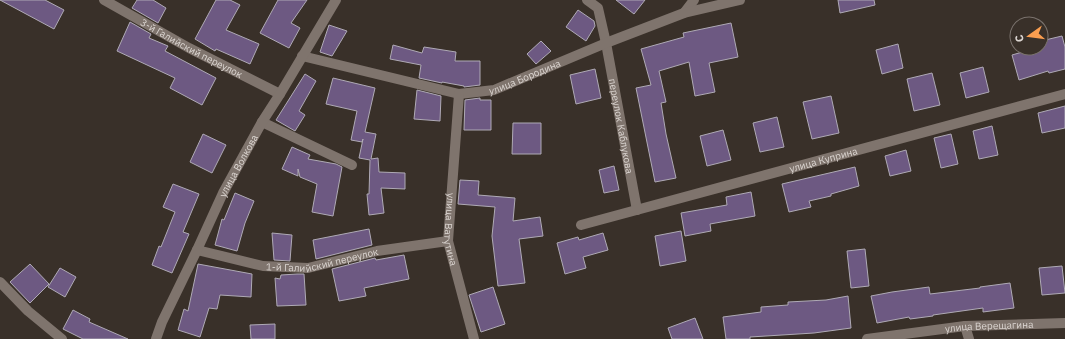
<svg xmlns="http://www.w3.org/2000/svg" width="1065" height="339" font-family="'IBM Plex Sans',sans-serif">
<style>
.building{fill:#6d5982;stroke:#afaab5}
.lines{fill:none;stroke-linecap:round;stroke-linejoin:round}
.street{stroke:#7f746d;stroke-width:10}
.labels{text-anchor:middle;stroke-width:3;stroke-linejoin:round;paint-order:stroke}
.street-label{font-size:10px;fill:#dcd6d2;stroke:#393029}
</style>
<rect width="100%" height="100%" fill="#393029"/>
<!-- building -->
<g class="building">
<polygon points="0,0 45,0 64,10 54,29"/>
<polygon points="137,0 153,0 166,8 158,23 132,8"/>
<polygon points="216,0 230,0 240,5 226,30 259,44 250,64 216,49 215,51 195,39"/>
<polygon points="278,0 307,0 291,23 300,28 289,48 260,33"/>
<polygon points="616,0 645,0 634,14"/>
<polygon points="838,0 874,0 875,5 840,13"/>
<polygon points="578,10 594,21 595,26 586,41 566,27"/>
<polygon points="130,22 151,34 149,38 168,46 165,51 216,78 202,105 170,88 175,78 117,51"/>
<polygon points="731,23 738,57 709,63 715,92 695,96 689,62 659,71 666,102 661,103 666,134 676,178 655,182 636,88 651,85 641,49 684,37 683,33"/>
<polygon points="329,25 347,31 332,56 320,52"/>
<polygon points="1062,36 1065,47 1065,69 1049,73 1048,71 1019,80 1012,55 1036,48 1041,48 1041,41"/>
<polygon points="541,41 551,51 536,64 527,54"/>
<polygon points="898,44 903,68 882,74 876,50"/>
<polygon points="393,45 422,53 424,47 456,52 455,61 480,61 480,85 464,87 464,86 442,82 442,83 419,78 421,65 390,59"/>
<polygon points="983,67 989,92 966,98 960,73"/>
<polygon points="595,69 601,98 576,104 570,75"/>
<polygon points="932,73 940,105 914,111 907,79"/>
<polygon points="305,74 316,81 299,111 305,115 295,131 276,120"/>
<polygon points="333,78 375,88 365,132 376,134 371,159 378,158 379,172 405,173 405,189 381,188 384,213 369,215 367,194 369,194 370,160 359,158 363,139 362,142 351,140 357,111 326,104"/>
<polygon points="417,90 441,96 440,121 414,119"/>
<polygon points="831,96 839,133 812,139 803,102"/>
<polygon points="480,98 480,100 491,100 491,130 464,130 465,100"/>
<polygon points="1065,106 1065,128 1042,133 1038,113"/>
<polygon points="777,117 784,147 760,152 753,123"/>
<polygon points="513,123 541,123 541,154 512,154"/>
<polygon points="992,126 998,155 979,159 973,131"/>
<polygon points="723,130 731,160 707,166 700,136"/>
<polygon points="203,134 226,145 212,173 190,162"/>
<polygon points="951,134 958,164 941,168 934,138"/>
<polygon points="292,147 310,155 308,159 336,164 342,167 333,216 312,212 317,184 300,177 298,169 298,176 282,169"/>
<polygon points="906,150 911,171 890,176 885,156"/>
<polygon points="614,166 619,190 604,193 599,170"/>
<polygon points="855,167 859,186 831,194 831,196 809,201 811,207 789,212 782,184"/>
<polygon points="460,180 479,181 478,195 515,198 513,221 540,217 543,236 519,239 525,283 498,286 492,236 495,207 458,204"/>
<polygon points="173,184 199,194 183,232 189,234 172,273 152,265 159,246 161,247 175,212 163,207"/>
<polygon points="751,192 755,216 710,224 711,231 685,236 681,213 727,205 726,197"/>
<polygon points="235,193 254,201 245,223 237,251 215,245 222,219 224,220"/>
<polygon points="369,229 372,245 316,259 313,240"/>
<polygon points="681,231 686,261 660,266 655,236"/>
<polygon points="272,233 292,235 290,261 274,260"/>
<polygon points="603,233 608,250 583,257 586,268 565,274 557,243 578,237 579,240"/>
<polygon points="865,249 869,286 851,288 847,251"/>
<polygon points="404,255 409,279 364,288 366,296 339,301 332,269 375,258 376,260"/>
<polygon points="30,264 49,284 30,303 10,282"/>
<polygon points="198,264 252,274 251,297 220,295 217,309 209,308 200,337 178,330 184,309 188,311"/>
<polygon points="1062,266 1065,293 1042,295 1039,268"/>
<polygon points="60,268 76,277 65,297 48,287"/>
<polygon points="297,274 304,274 306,305 277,306 275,278 280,279 281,275"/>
<polygon points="1010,283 1014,308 983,312 983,308 933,315 933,316 910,319 909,317 877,323 871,296 892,292 929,287 930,294 980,288 980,287"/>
<polygon points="493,287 505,324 481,332 469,295"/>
<polygon points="848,296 851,328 814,333 750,337 750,339 726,339 723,317 761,312 761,307 788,305 788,302 826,300"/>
<polygon points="73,310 90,319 89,322 128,339 83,339 63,329"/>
<polygon points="695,318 703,339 672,339 668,328"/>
<polygon points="275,324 275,339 251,339 250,325"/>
</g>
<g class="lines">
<!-- street -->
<g class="street">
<path id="s1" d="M104,0l85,48 91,46"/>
<path id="s2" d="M587,0l11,8 8,35 31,167"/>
<polyline points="684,13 694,0"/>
<path id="s3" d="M302,56l157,38 35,-4 112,-47 78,-30 56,-13"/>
<path id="s4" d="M459,94l-11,147 26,98"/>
<polyline points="262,122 352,165"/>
<path id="s5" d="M581,225l484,-131"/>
<path id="s6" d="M197,250l66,16 45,2 69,-17 71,-10"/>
<polyline points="0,282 28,311 62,339"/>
<polyline points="965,326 969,339"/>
<path id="s7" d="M156,339l6,-17 35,-72 26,-57 39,-71 18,-28 56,-94"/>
<path id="s8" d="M867,339l98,-13 100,-3"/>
</g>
</g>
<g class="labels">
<!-- street labels -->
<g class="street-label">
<text dy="4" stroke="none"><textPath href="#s1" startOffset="100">3-й Галийский переулок</textPath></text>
<text dy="4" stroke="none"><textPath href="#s3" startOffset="230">улица Бородина</textPath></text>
<text dy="4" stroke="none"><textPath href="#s2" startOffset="134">переулок Каблукова</textPath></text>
<text dy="4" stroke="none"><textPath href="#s5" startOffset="251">улица Куприна</textPath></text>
<text dy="4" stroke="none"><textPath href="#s7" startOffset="192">улица Волкова</textPath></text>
<text dy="4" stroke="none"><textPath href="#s4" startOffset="136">улица Ватутина</textPath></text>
<text dy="4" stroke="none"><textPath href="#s6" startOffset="128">1-й Галийский переулок</textPath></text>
<text dy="4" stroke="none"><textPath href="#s8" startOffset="123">улица Верещагина</textPath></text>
</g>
</g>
<!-- north arrow -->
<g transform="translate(1029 36) rotate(256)"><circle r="19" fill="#393029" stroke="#7a726d"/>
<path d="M0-3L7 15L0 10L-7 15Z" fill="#fb9e50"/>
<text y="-6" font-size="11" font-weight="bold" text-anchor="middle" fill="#dcd6d2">С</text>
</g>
</svg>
